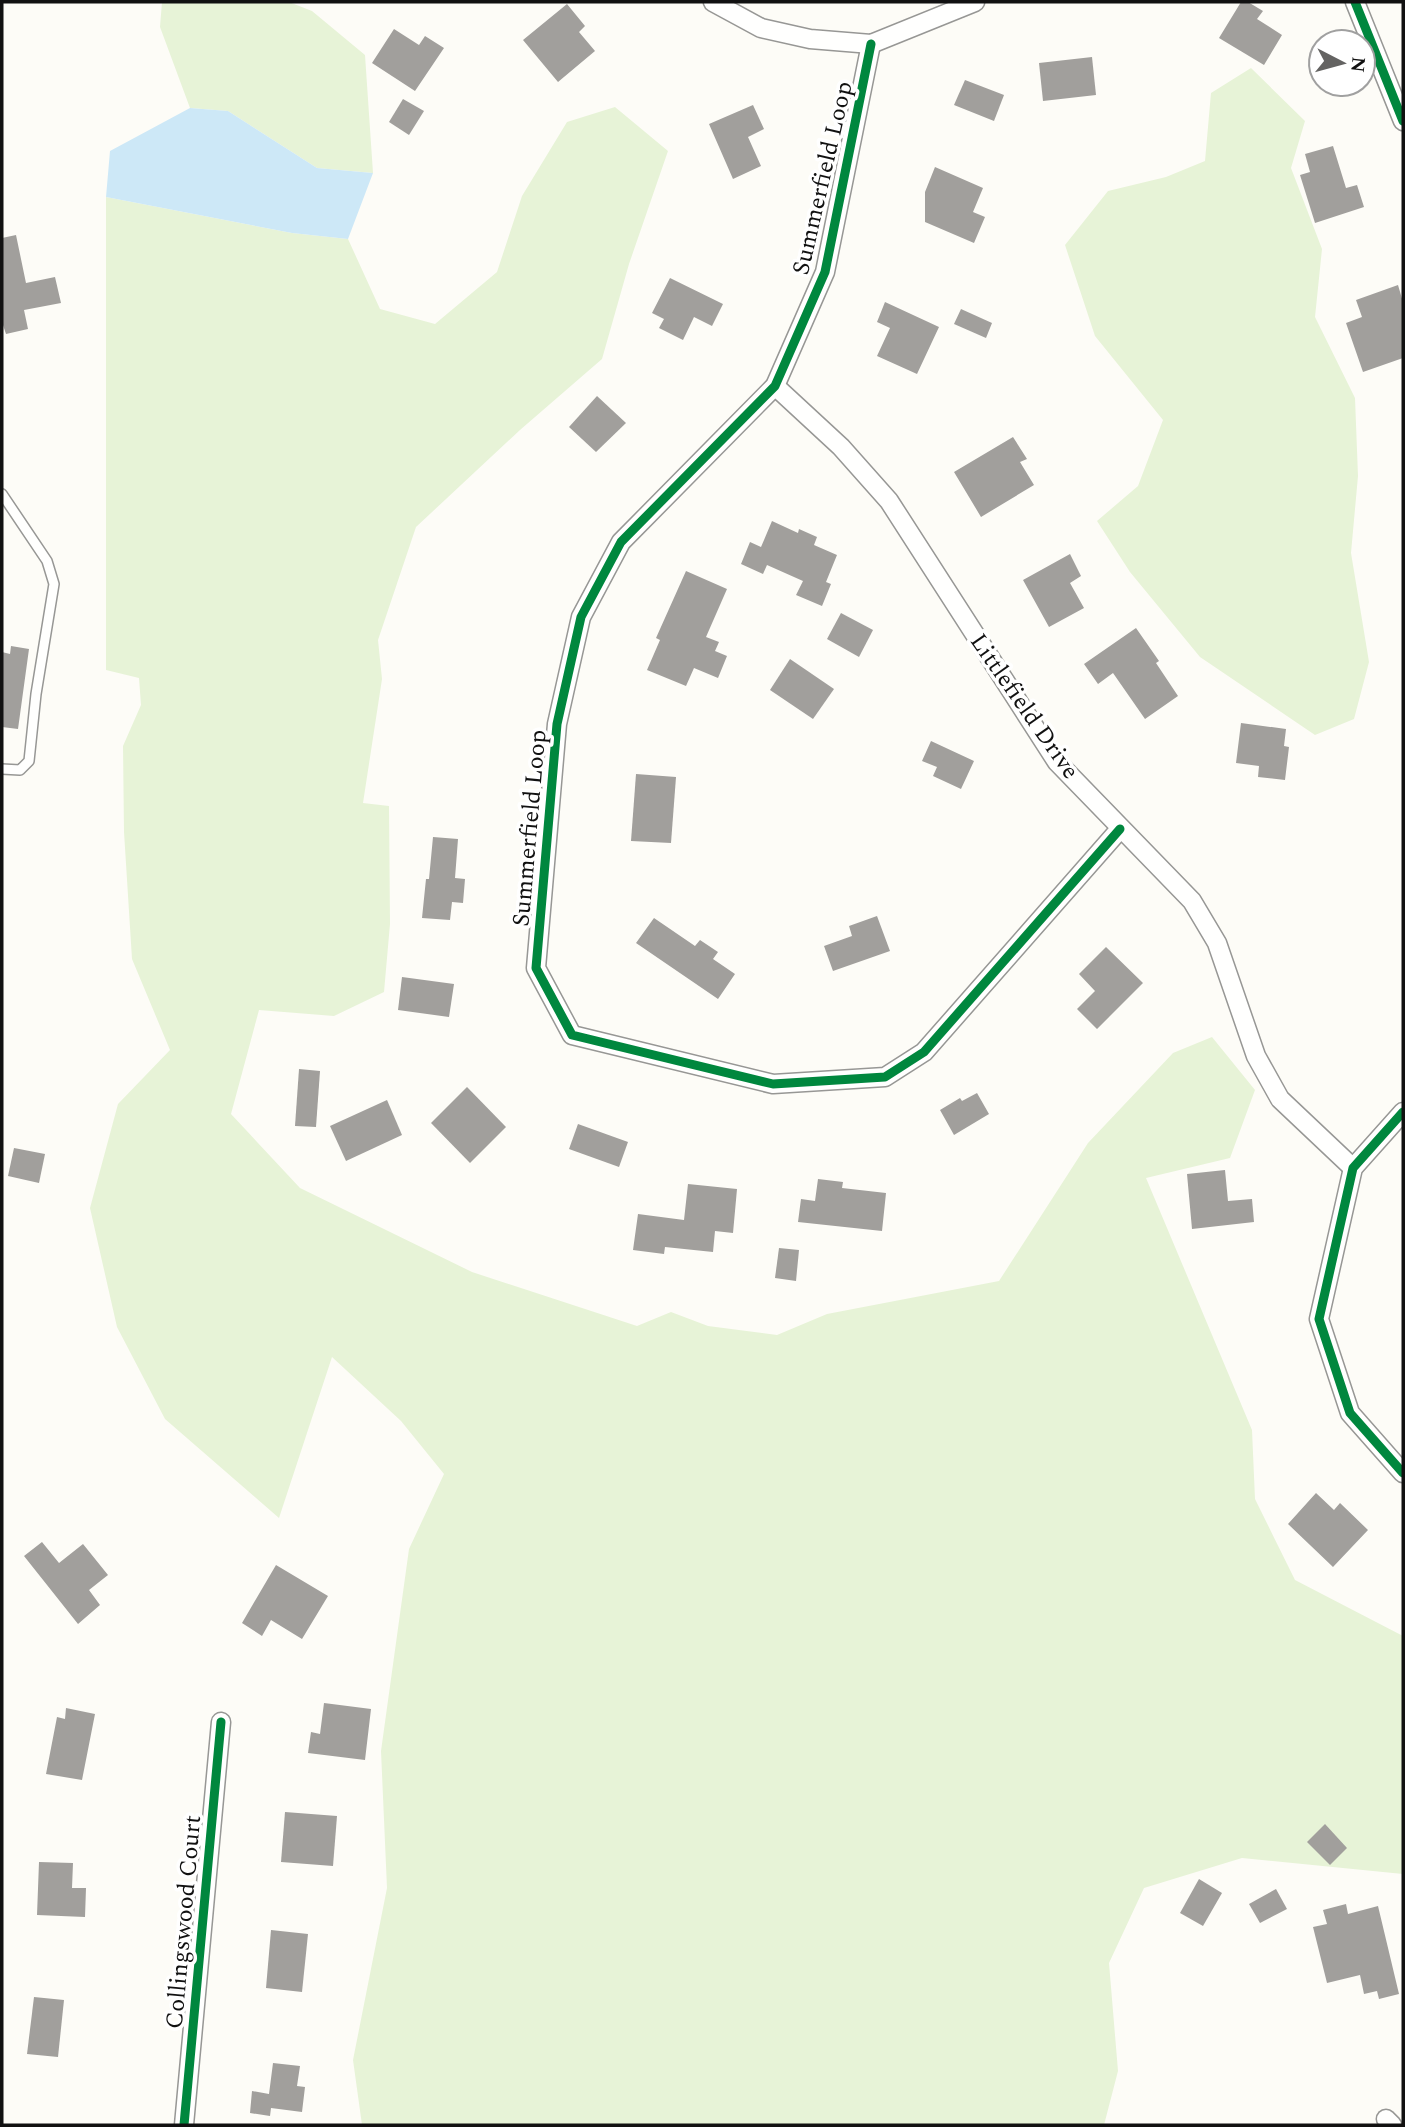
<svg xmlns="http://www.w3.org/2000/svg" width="1405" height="2127" font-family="Spectral,serif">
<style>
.green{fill:#e7f3d7}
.water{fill:#cde8f7}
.building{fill:#a19f9c}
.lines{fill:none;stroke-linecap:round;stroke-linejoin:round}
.service-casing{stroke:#979795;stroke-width:12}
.minor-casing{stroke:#979795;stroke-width:21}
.service{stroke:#fffffe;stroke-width:9}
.minor{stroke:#fffffe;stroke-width:18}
.cycleway-casing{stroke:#fff;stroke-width:13}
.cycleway{stroke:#00873e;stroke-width:9}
.labels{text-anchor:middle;stroke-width:7;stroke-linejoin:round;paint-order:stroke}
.street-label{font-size:24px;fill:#111;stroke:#fff}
</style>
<rect width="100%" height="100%" fill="#fdfcf7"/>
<!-- green -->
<g class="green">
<polygon points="162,2 289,2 312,11 365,55 373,173 317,168 228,111 190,108 160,27"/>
<polygon points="1251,68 1305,121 1291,168 1322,249 1315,317 1355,398 1358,476 1351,553 1369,662 1354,719 1315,735 1200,657 1130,572 1097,521 1138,486 1163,420 1095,336 1065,245 1108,191 1166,177 1205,161 1211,93"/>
<polygon points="615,107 668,151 629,264 602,359 520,430 416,527 378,640 382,679 363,803 389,806 390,924 384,992 334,1016 259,1010 231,1114 300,1188 472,1272 637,1326 671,1312 708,1326 777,1335 827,1314 999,1281 1088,1143 1173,1053 1212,1037 1255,1090 1230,1158 1146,1178 1252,1430 1255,1499 1295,1580 1403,1636 1403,1874 1242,1858 1144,1888 1109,1963 1118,2071 1104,2125 362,2125 353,2060 387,1888 381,1751 409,1549 444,1474 401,1421 332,1357 279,1518 165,1419 117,1327 90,1208 118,1104 170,1050 132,959 124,832 123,746 141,705 139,678 106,670 106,197 292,233 348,239 380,309 435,324 497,272 522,196 567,122"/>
</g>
<!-- water -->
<polygon class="water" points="190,108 228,111 317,168 373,173 348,239 292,233 106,197 110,151"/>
<!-- building -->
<g class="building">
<polygon points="1241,2 1248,2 1263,11 1257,19 1282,35 1264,65 1219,38"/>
<polygon points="567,4 585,26 579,32 595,51 558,82 523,40"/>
<polygon points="394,29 419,45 425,36 444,48 415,91 372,63"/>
<polygon points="1092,57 1096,95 1043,101 1039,63"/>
<polygon points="965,80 1004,95 994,121 954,105"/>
<polygon points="403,99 424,111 409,135 389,122"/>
<polygon points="753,105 764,129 748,137 761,166 733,179 709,124"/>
<polygon points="1333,146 1346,188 1357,185 1364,207 1315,223 1300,175 1310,172 1305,154"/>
<polygon points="935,167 983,188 973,212 985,217 974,243 925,222 925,192"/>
<polygon points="16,235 26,283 55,277 61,303 24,310 28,329 6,334 2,322 2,238"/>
<polygon points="670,278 723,304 712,326 694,317 683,340 659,328 664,319 652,313"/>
<polygon points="1398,285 1403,302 1403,358 1363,372 1346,323 1362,317 1356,300"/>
<polygon points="885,302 939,327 917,374 877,356 890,328 877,322"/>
<polygon points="961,309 992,323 986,338 954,324"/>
<polygon points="597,396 626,423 596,452 569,427"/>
<polygon points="1013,437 1027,459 1020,462 1034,485 981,517 954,472"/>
<polygon points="772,521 798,533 799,529 817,537 814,545 837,555 826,582 831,584 822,606 796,595 803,581 767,565 763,574 741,564 750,542 761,547"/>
<polygon points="1070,554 1081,576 1070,583 1084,608 1049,627 1023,580"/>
<polygon points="686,571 727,589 706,637 719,642 715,651 727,656 718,678 694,668 686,686 647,670 660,640 656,638"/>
<polygon points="841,613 873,630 859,657 827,639"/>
<polygon points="1136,628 1159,661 1156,663 1178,696 1145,719 1113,673 1098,684 1084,664"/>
<polygon points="11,646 29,649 18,729 2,727 2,652 10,654"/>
<polygon points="790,659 834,689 813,719 770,690"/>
<polygon points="1241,723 1286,729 1284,746 1289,747 1285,780 1258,777 1259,766 1236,763"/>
<polygon points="931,741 974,761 961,789 933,776 937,767 922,761"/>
<polygon points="636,774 676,777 671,843 631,841"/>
<polygon points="433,837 458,839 455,878 465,879 463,903 452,902 450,920 422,918 426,879 429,879"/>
<polygon points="877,916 890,951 833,971 824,946 852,936 849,926"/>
<polygon points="654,918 695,946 700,940 718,952 713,959 735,974 718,999 636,943"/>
<polygon points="1106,947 1143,983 1097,1029 1077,1009 1095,991 1079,974"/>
<polygon points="402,977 454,984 449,1017 398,1010"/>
<polygon points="299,1069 320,1071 316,1127 295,1126"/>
<polygon points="467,1087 506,1127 470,1163 431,1123"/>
<polygon points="977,1093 989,1114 954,1135 940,1110 960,1098 962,1101"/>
<polygon points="387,1100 402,1135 346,1161 330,1126"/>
<polygon points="578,1124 628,1142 619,1167 569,1149"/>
<polygon points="14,1148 45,1154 39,1183 8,1176"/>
<polygon points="1225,1170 1228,1201 1252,1199 1254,1222 1192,1229 1187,1174"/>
<polygon points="818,1179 843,1182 842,1188 886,1193 882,1231 798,1222 801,1199 815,1201"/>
<polygon points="688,1184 737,1189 733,1233 715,1231 713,1252 665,1247 664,1254 633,1250 638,1214 684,1220"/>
<polygon points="779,1248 799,1250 796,1281 775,1278"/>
<polygon points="1316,1493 1334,1510 1340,1503 1368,1530 1333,1567 1288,1524"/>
<polygon points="42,1542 59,1563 83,1544 108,1575 89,1590 100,1605 78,1624 24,1556"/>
<polygon points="276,1565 328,1596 302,1639 271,1620 262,1636 242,1623"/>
<polygon points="324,1703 371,1709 365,1760 308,1753 311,1732 320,1734"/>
<polygon points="66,1708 95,1714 82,1780 46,1774 57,1717 65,1719"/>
<polygon points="285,1812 337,1816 333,1866 281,1862"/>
<polygon points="1325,1824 1347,1848 1330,1865 1307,1842"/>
<polygon points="39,1862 73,1863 72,1888 86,1888 85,1917 37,1915"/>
<polygon points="1199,1879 1222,1893 1203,1926 1180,1913"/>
<polygon points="1276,1889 1287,1909 1260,1923 1249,1904"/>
<polygon points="1346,1904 1348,1914 1378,1906 1399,1994 1379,1999 1377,1991 1364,1994 1360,1975 1327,1983 1313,1927 1327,1924 1323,1910"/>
<polygon points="271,1930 308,1934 302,1992 266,1988"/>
<polygon points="34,1997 64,2000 58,2057 27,2054"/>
<polygon points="273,2063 300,2066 297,2086 305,2087 302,2112 271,2108 270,2116 250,2113 252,2091 269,2094"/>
</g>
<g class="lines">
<!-- service casing -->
<g class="service-casing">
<polyline id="service" points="2,494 47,561 54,584 36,694 29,761 20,770 2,769"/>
</g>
<!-- minor casing -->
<g class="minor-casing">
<g id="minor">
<polyline points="713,2 761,28 810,39 871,44 975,2"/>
<polyline points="1355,2 1403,121"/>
<polyline points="871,44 825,272 775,386 621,542 581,617 557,724 536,968 572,1035 773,1084 885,1077 924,1052 1120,829"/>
<polyline points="775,386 841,447 889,501 1057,762 1192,901 1217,943 1256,1056 1280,1099 1353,1168"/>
<polyline points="1403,1112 1353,1168 1319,1319 1350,1413 1403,1473"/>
<polyline points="1386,2119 1392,2125"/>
<polyline points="184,2125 221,1722"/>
</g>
</g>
<!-- service -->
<use href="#service" class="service"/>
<!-- minor -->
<use href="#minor" class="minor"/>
<!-- cycleway casing -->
<g class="cycleway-casing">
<g id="cycleway">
<polyline points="1355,2 1403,121"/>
<polyline points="871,44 825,272 775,386 621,542 581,617 557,724 536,968 572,1035 773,1084 885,1077 924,1052 1120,829"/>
<polyline points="1403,1112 1353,1168 1319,1319 1350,1413 1403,1473"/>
<polyline points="184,2125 221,1722"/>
</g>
</g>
<!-- cycleway -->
<use href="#cycleway" class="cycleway"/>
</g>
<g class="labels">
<!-- street labels -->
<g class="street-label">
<text transform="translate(822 178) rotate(-77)" y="8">Summerfield Loop</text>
<text transform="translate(1025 706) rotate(55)" y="8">Littlefield Drive</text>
<text transform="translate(529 828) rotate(-85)" y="8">Summerfield Loop</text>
<text transform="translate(183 1922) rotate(-85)" y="8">Collingswood Court</text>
</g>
</g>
<!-- border -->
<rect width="1405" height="2127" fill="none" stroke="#111111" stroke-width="7"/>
<!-- north arrow -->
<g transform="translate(1342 63) rotate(96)"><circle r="33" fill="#ffffff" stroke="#a0a0a0" stroke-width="2"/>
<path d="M0-5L12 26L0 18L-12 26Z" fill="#646362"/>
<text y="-10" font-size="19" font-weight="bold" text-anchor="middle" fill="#111111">N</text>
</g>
</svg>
